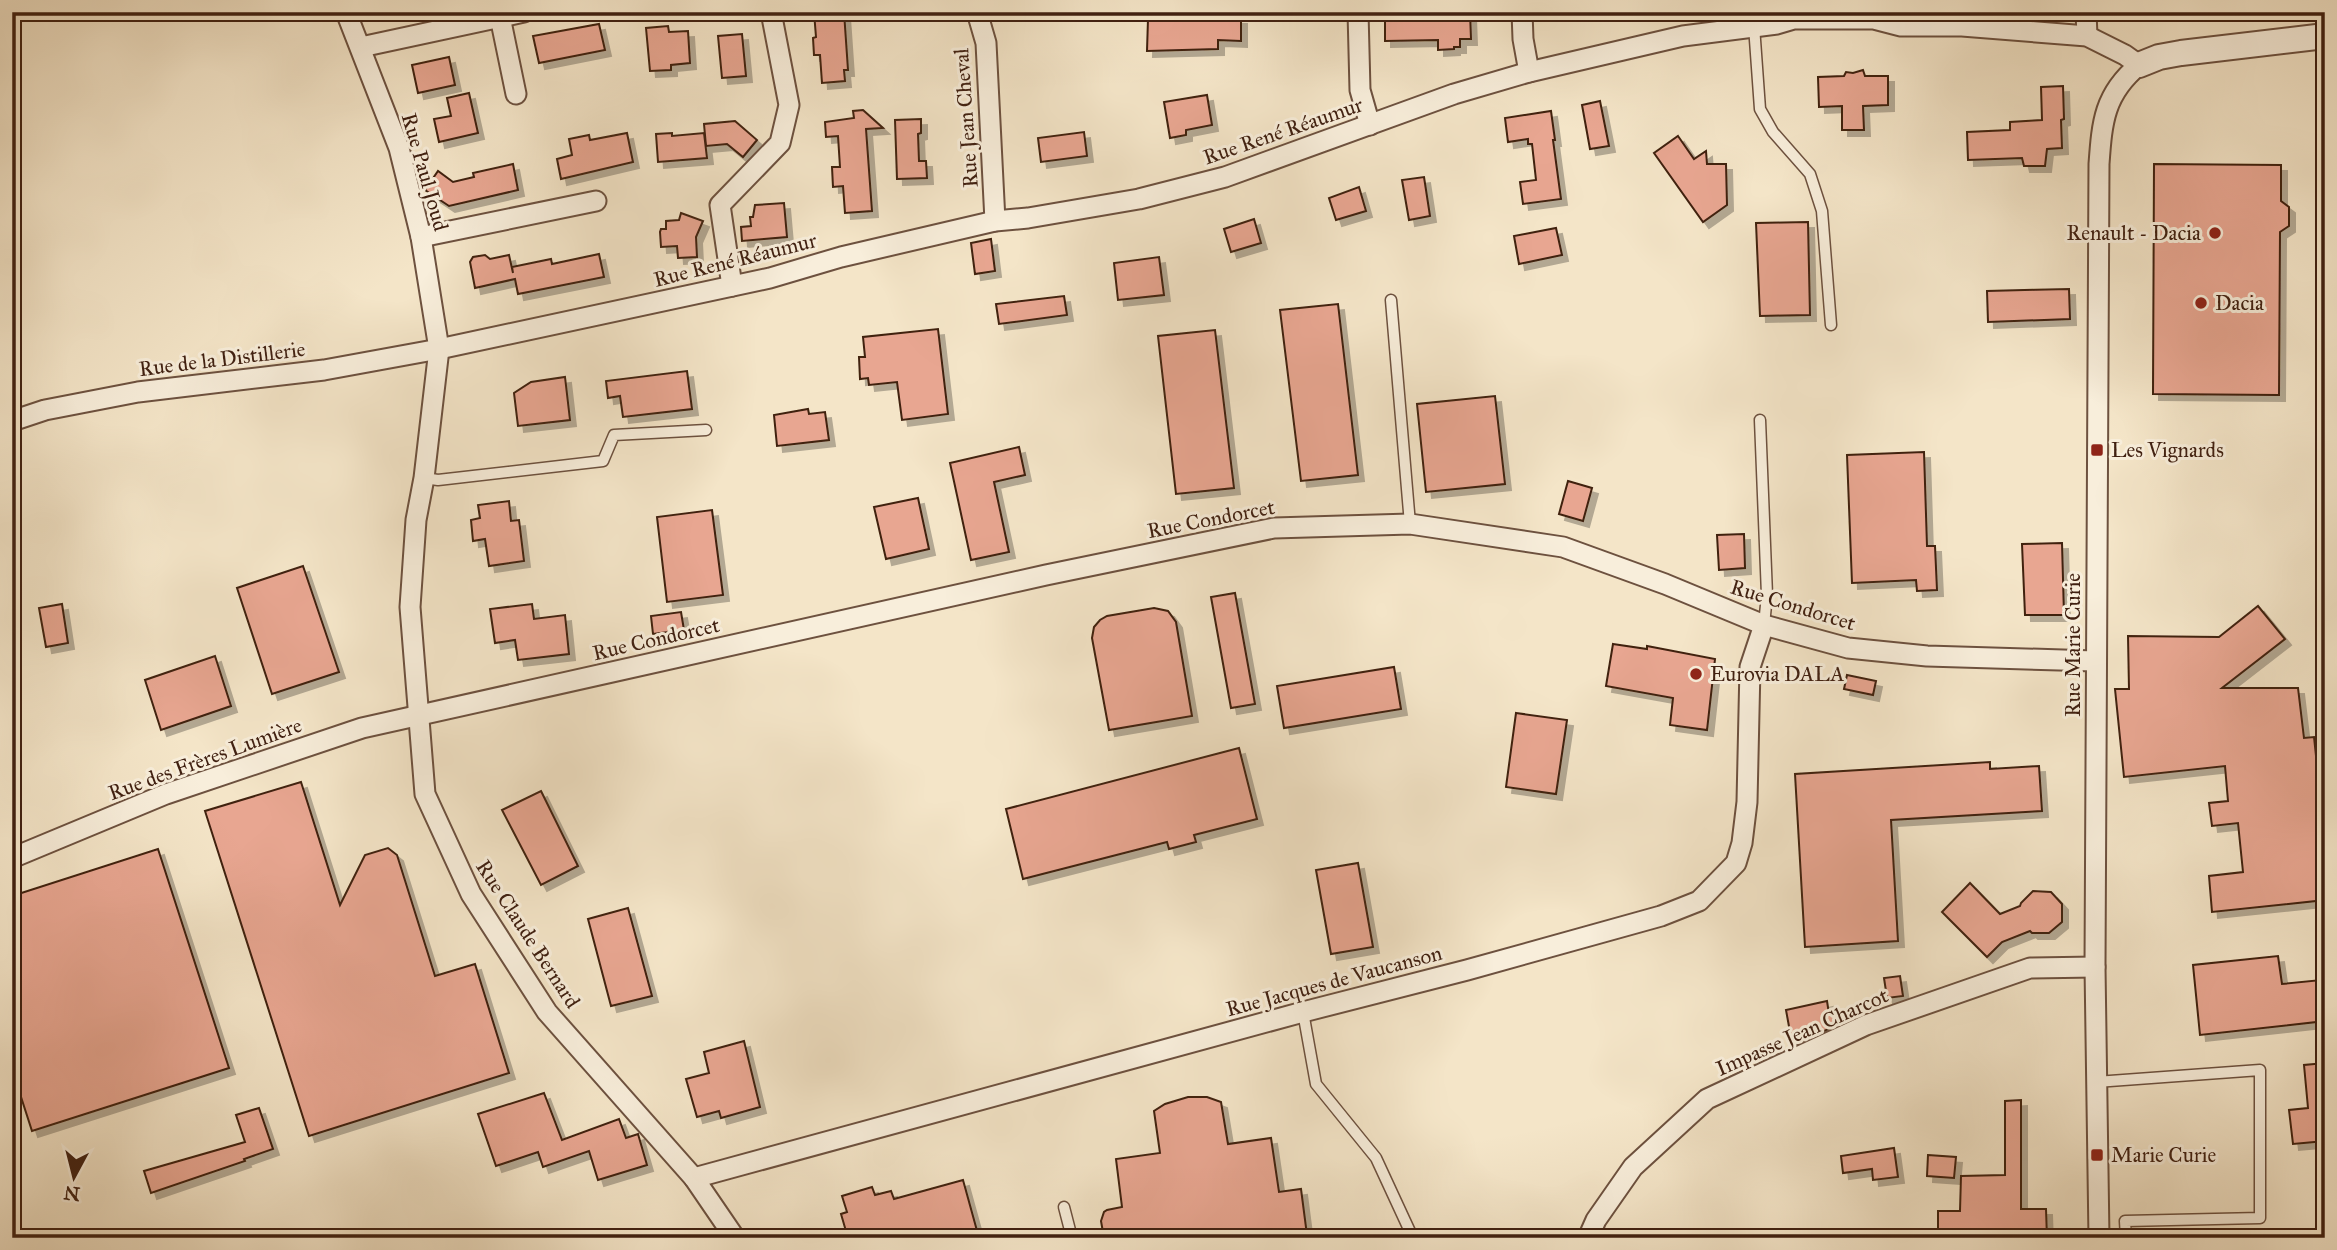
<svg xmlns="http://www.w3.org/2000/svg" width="2337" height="1250" font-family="'IM FELL Great Primer',serif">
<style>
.building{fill:#e8a691;stroke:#402011;stroke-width:2;filter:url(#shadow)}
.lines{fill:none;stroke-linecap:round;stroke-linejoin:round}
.service-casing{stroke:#6d513f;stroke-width:13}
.minor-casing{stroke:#6d513f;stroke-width:23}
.tertiary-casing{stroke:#6d513f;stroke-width:28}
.service{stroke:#f8eedb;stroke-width:10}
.minor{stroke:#f8eedb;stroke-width:19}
.tertiary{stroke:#f8eedb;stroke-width:24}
.poi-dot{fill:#8f2418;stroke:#f8eedb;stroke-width:2.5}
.labels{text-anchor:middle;stroke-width:6;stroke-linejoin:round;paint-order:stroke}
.street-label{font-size:21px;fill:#402011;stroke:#f8eedb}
.poi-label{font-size:21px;fill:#402011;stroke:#f8eedb;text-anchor:start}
</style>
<defs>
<filter id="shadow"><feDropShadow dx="6" dy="6" stdDeviation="0" flood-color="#0004"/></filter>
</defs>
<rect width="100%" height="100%" fill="#f4e5c8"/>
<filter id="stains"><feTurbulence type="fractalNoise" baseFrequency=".00286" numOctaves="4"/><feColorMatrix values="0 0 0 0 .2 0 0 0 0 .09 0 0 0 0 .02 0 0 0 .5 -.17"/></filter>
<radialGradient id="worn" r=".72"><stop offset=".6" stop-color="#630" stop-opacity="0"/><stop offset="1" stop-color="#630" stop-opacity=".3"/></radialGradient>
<!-- building -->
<g class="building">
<polygon points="814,12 844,12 848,70 844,70 845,81 822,83 820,55 814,55 813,38 816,37"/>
<polygon points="1385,12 1470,12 1471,39 1460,39 1460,47 1454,47 1454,49 1438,50 1438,40 1385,41"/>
<polygon points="1185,17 1241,18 1241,41 1218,40 1218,49 1147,51 1148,19 1185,20"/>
<polygon points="599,24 605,50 539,63 533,36"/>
<polygon points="668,26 669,32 688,31 690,63 671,65 671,70 650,71 646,28"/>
<polygon points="742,34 746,76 722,78 718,36"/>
<polygon points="449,57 455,85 418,93 412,65"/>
<polygon points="1863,70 1865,76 1888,76 1888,105 1863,106 1864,130 1842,130 1842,106 1819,107 1818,77 1844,76 1846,72 1853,73"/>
<polygon points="2063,86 2064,119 2061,120 2062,148 2047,149 2045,166 2024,166 2022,158 1968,160 1967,132 2010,130 2010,122 2042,120 2041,87"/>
<polygon points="469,93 478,133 439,142 434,119 451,116 447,98"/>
<polygon points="1207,95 1212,125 1186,130 1186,135 1170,138 1164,102"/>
<polygon points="1600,101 1609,146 1590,149 1582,105"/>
<polygon points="863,110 883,128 866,129 872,211 845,213 843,186 833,187 832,167 840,167 838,136 826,137 825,122 854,118 853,111"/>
<polygon points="1551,111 1555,140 1553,140 1561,199 1523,204 1520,182 1536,180 1532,144 1528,144 1528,139 1508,142 1505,118"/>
<polygon points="921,119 921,133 918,134 919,161 926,161 927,178 897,179 895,120"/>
<polygon points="735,121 757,140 743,157 727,144 706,146 704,124"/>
<polygon points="1084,132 1087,156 1041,162 1038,138"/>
<polygon points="627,133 633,162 561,179 557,159 572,155 569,139 589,135 590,140"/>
<polygon points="672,133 672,136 704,133 707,158 658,162 656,134"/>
<polygon points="1678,136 1694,159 1706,151 1707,164 1726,164 1727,205 1703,222 1654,153"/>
<polygon points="513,164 518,190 449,206 425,190 438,171 453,182 474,177 473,173"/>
<polygon points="2154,164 2281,165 2281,201 2289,207 2289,226 2280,232 2279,395 2153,394"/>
<polygon points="1424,177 1430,216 1409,220 1402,180"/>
<polygon points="1359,187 1366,211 1336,220 1329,198"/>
<polygon points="784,203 787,237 742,241 741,227 751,226 750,217 753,217 755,205"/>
<polygon points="681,213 703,221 696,237 697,257 678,258 677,246 661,247 660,232 661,229 666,229 666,221 679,220"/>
<polygon points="1254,219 1261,243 1231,252 1224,229"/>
<polygon points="1808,222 1810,315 1760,316 1756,223"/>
<polygon points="1556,228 1562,255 1519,264 1514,236"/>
<polygon points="991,239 995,271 975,274 971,243"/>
<polygon points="599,254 604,277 518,294 515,279 475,288 470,262 473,257 485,255 490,259 509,255 513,273 512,267 551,259 552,264"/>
<polygon points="1159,257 1164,295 1118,300 1114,263"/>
<polygon points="2069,289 2070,319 1988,322 1987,291"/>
<polygon points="1064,296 1067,315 999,324 996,304"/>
<polygon points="1338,304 1358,475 1301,481 1280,310"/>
<polygon points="938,329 948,414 902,420 897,382 869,385 868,378 860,379 859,357 865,357 863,337"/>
<polygon points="1215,330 1234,488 1176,494 1158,336"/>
<polygon points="687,371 692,409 623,417 620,396 608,398 606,381"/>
<polygon points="565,377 570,420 518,426 514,393 531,382"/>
<polygon points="1495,396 1505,484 1426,492 1417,404"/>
<polygon points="808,409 809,414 825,412 829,440 777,446 774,415"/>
<polygon points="1019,447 1025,475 994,482 1009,552 971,560 950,463"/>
<polygon points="1924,452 1927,546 1935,546 1937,590 1917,591 1916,580 1852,583 1847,455"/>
<polygon points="1568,481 1592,488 1583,521 1559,514"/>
<polygon points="918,498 929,549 886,559 874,507"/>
<polygon points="509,501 511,521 519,520 524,561 489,566 485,539 473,541 471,520 480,518 478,505"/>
<polygon points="712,510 723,595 667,602 657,517"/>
<polygon points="1744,534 1745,568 1719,570 1717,535"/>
<polygon points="2062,543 2064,615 2025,615 2022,544"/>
<polygon points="303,566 339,672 272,694 237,588"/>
<polygon points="1235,593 1255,704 1231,708 1211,597"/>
<polygon points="62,604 68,643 46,647 39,608"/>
<polygon points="532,604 534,619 565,615 569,654 518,660 515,640 495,643 490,609"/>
<polygon points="2258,606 2285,639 2222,688 2298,688 2304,738 2314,737 2325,841 2325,900 2212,912 2209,876 2243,872 2238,823 2212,826 2209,803 2228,801 2225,766 2124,777 2115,689 2129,689 2128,636 2219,637"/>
<polygon points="1154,608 1168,611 1176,622 1192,716 1109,730 1092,638 1094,627 1100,620 1107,616"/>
<polygon points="681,612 684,630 653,634 651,616"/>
<polygon points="1613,644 1647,649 1647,646 1715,659 1707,730 1670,725 1673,698 1606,686"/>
<polygon points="215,656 231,706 161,730 145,680"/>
<polygon points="1394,667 1401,709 1284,728 1277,686"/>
<polygon points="1847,675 1876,681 1873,695 1844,689"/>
<polygon points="1516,713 1567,720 1556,794 1506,787"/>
<polygon points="1239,748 1257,819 1194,835 1196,842 1169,849 1167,842 1023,879 1006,809"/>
<polygon points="1990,762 1990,769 2039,766 2042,811 1891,820 1898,941 1805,947 1795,774"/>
<polygon points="301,782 340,905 365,855 388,848 397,855 435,976 475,964 509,1073 309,1136 205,811"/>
<polygon points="541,791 578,866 541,885 502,810"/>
<polygon points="158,849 229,1068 32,1131 12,1069 12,896"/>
<polygon points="1358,863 1373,947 1331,954 1316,870"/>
<polygon points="1970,883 2000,914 2020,906 2021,903 2033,891 2051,892 2062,904 2062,922 2049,933 2032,933 2030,931 2002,942 1987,957 1942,912"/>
<polygon points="628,908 652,996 611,1006 588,919"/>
<polygon points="2278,956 2282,984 2321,980 2325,1021 2200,1035 2193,965"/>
<polygon points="1900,976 1903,996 1887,998 1884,978"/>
<polygon points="1827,1001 1829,1014 1852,1010 1855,1016 1808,1039 1792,1043 1786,1010"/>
<polygon points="744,1041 760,1107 721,1118 719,1111 697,1117 686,1079 709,1073 704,1052"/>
<polygon points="2325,1063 2325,1141 2293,1144 2289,1110 2308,1108 2304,1065"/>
<polygon points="544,1093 562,1140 619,1119 626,1138 638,1134 647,1165 598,1180 589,1151 543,1167 538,1152 496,1166 478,1114"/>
<polygon points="1188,1097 1207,1097 1221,1102 1228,1144 1271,1138 1279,1192 1301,1189 1307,1235 1291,1238 1104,1238 1101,1221 1104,1212 1107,1210 1122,1207 1116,1159 1160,1153 1154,1111 1165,1104"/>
<polygon points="2021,1100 2021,1209 2046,1209 2047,1238 1938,1238 1938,1211 1960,1211 1961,1176 2005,1175 2005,1101"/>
<polygon points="259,1108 273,1149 244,1159 245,1161 151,1193 144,1171 245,1142 236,1115"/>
<polygon points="1894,1148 1898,1177 1873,1180 1872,1169 1843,1173 1841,1156"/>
<polygon points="1928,1155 1956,1157 1954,1178 1927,1176"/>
<polygon points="963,1180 979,1238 848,1238 841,1214 847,1212 842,1196 872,1187 875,1195 891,1191 894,1199"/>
</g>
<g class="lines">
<!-- service casing -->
<g class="service-casing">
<g id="service">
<polyline points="1754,26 1760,109 1773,132 1810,174 1822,211 1831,325"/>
<polyline points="1391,300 1410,524"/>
<polyline points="1760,420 1767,595 1764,625"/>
<polyline points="424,478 438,480 603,461 614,435 706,430"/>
<polyline points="1303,1012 1316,1084 1376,1158 1413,1238"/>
<polyline points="2096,1082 2260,1070 2260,1218 2125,1221 2126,1238"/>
<polyline points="1064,1207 1072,1238"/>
</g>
</g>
<!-- minor casing -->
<g class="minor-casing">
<g id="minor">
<polyline points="346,12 399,148 421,237 439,349 424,478 416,520 410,607 425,794 471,894 547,1012 694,1178 735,1238"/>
<polyline points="499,12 516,94"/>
<polyline points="977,12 986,43 995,221"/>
<polyline points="1358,12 1360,90 1370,125"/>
<polyline points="1522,12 1523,39 1529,72"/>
<polyline points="2086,12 2087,36"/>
<polyline points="361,47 524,12"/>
<polyline points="421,237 596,201"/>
<polyline points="732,286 720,205 780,143 789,105 771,12"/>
<path d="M12,421l33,-11 93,-18 186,-22 115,-21 331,-71 71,-21 154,-36 33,-3 111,-19 86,-22 229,-83 75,-22 154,-36 94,-12 17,-5h80l27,7h61l125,10 38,19 14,10c-35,29 -37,57 -40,99l-4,803 4,271"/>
<polyline points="12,858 166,794 362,728 1046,575 1274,528 1410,524 1563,547 1665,584 1764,625 1848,648 1927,656 2095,661"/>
<polyline points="694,1178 1303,1012 1467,970 1661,916 1699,901 1736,863 1742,843 1747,802 1750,667 1764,625"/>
<polyline points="1588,1238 1596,1220 1633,1167 1707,1099 1866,1025 2030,968 2095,967"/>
</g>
</g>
<!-- tertiary casing -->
<g class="tertiary-casing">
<polyline id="tertiary" points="2139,65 2159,57 2181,53 2325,36"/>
</g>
<!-- service -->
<use href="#service" class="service"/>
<!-- minor -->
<use href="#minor" class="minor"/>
<!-- tertiary -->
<use href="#tertiary" class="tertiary"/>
</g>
<!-- markers -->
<g class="poi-dot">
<circle cx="2215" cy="233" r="7"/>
<circle cx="2201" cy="303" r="7"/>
<rect x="2090" y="443" width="14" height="14" rx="3.5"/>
<circle cx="1696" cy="674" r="7"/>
<rect x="2090" y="1148" width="14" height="14" rx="3.5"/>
</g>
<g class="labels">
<!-- street labels -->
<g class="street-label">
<text transform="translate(966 118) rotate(-94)" y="7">Rue Jean Cheval</text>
<text transform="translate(1283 131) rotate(-19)" y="7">Rue René Réaumur</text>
<text transform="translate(425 172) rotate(74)" y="7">Rue Paul Joud</text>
<text transform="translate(735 260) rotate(-14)" y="7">Rue René Réaumur</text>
<text transform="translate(222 359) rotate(-7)" y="7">Rue de la Distillerie</text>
<text transform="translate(1211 519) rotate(-11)" y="7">Rue Condorcet</text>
<text transform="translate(1793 605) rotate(17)" y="7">Rue Condorcet</text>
<text transform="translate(656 639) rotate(-13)" y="7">Rue Condorcet</text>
<text transform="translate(2073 645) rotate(-90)" y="7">Rue Marie Curie</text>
<text transform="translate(205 759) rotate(-20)" y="7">Rue des Frères Lumière</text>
<text transform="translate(528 934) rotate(57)" y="7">Rue Claude Bernard</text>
<text transform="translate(1334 981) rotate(-15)" y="7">Rue Jacques de Vaucanson</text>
<text transform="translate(1802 1032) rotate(-24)" y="7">Impasse Jean Charcot</text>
</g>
<!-- poi labels -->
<g class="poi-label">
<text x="2201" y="240" text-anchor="end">Renault - Dacia</text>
<text x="2215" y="310">Dacia</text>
<text x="2111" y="457">Les Vignards</text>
<text x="1710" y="681">Eurovia DALA</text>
<text x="2111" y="1162">Marie Curie</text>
</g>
</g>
<!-- margin -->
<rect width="2337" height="1250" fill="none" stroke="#f4e5c8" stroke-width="42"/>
<rect x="14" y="14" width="2309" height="1222" fill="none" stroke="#402011" stroke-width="3.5"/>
<rect x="21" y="21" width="2295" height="1208" fill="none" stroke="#402011" stroke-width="2"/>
<!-- north arrow -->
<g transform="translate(74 1177) rotate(187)" stroke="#f8eedb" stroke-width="5" paint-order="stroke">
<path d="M0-5L12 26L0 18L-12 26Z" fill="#402011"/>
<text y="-10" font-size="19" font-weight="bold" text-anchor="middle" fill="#402011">N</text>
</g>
<rect width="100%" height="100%" filter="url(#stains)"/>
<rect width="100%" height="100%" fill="url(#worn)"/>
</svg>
